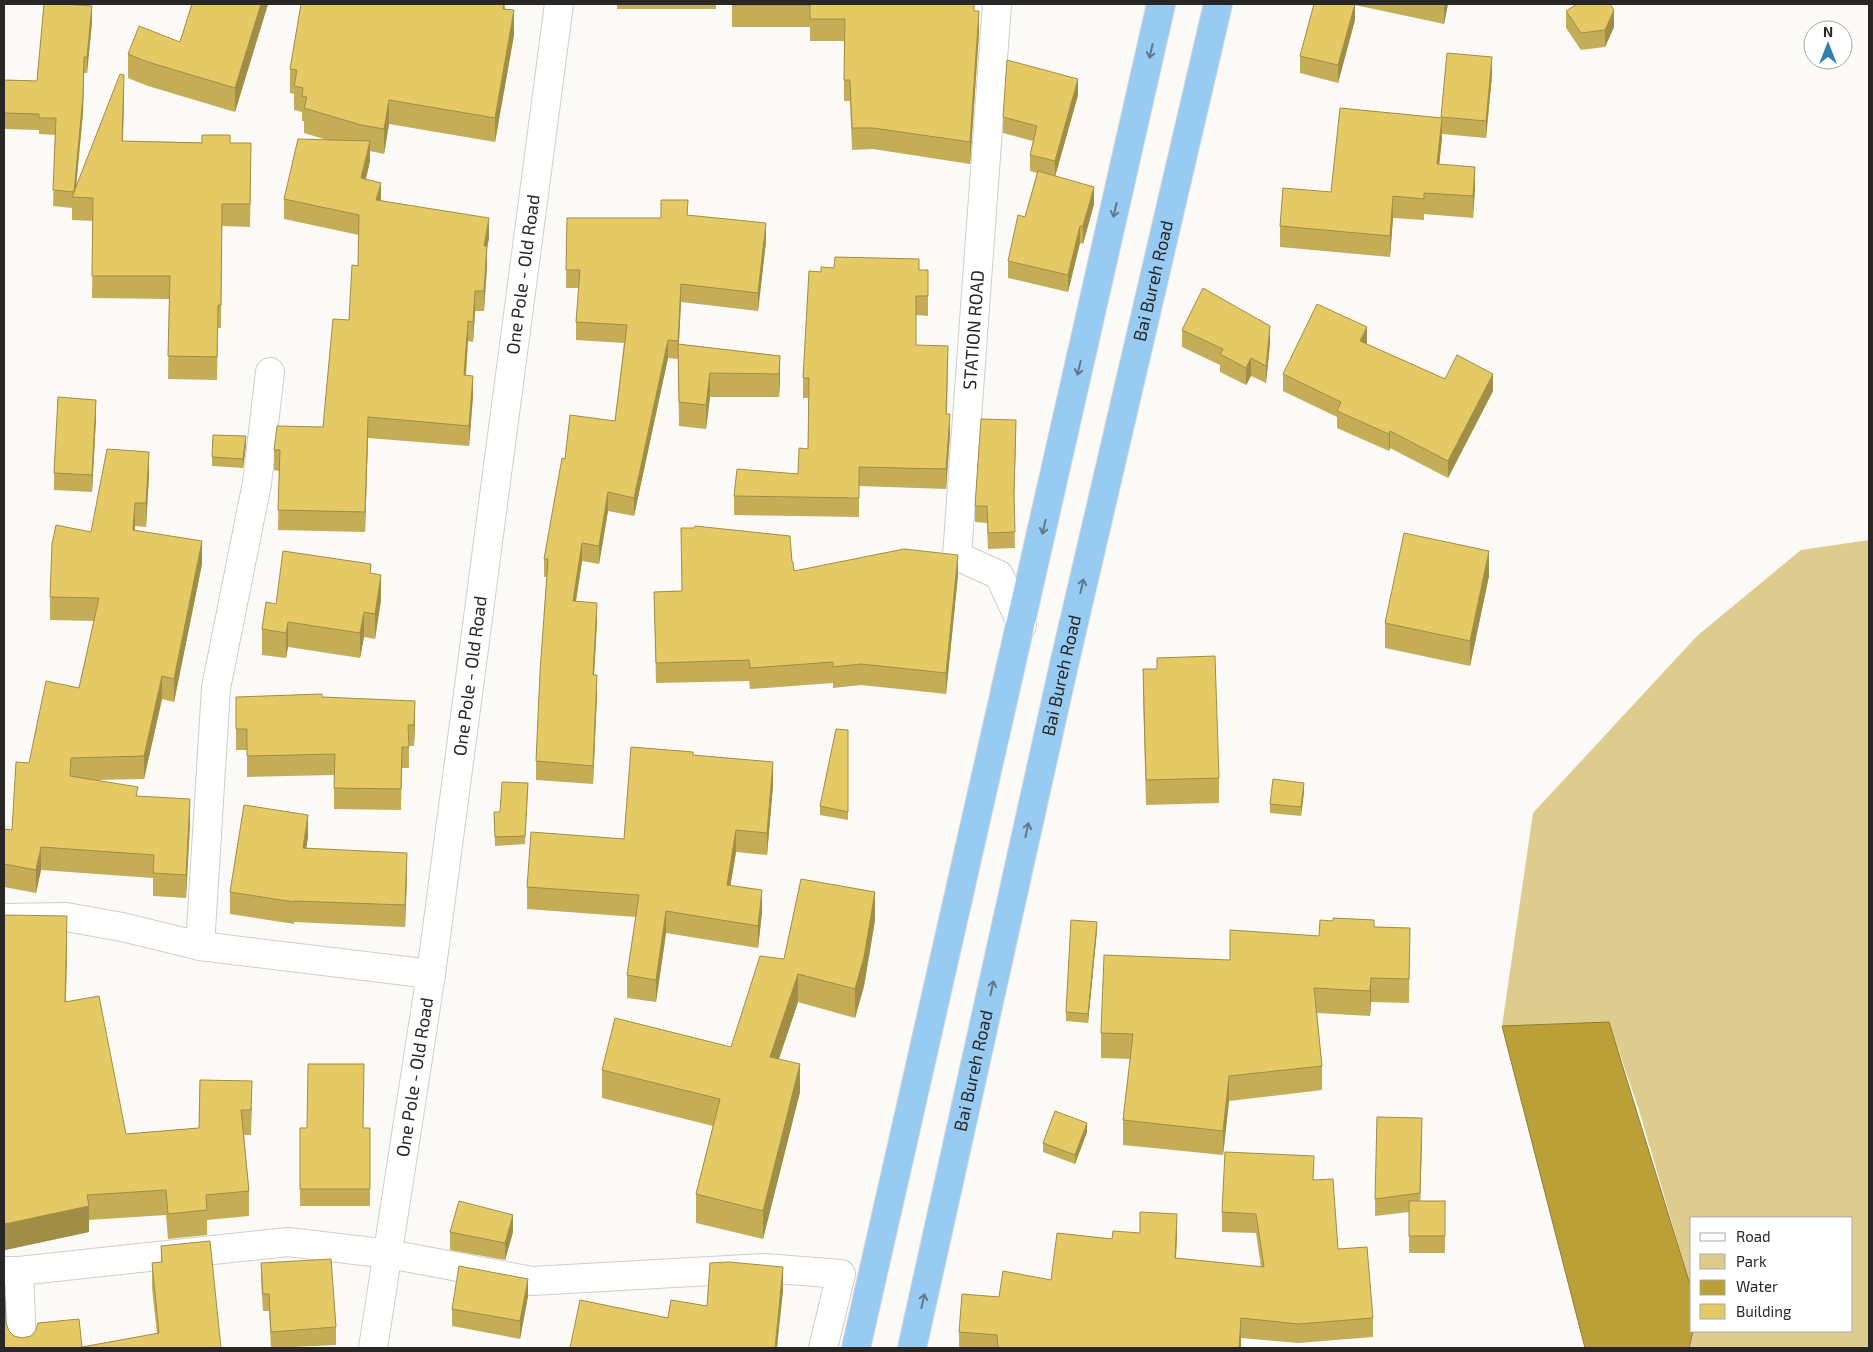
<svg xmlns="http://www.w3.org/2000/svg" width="1873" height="1352" font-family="'Exo 2',sans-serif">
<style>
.green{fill:#ddcc8e}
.water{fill:#bba038;stroke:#8f7c33}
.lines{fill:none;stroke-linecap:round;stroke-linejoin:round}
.minor-casing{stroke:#cececb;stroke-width:30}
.highway-casing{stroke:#d8d8d8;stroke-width:30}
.minor{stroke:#fff;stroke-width:28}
.highway{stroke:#97cbf1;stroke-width:28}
.wall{fill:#c4ad56}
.shaded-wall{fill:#a08d46}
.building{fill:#e4c964;stroke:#a08d46}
.oneway{stroke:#60798c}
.labels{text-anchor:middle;stroke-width:4.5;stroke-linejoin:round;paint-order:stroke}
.street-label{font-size:18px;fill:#282726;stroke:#fff}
</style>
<rect width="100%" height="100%" fill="#fbfaf7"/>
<!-- green -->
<polygon class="green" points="1869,540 1869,1348 1689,1348 1693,1331 1852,1331 1852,1218 1692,1218 1692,1291 1639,1110 1609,1022 1502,1026 1533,813 1697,636 1801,550"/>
<!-- water -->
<polygon class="water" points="1609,1022 1692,1291 1693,1331 1689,1348 1585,1348 1502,1026"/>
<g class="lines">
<!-- minor casing -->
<g class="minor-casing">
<g id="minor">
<polyline points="997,4 957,556 999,575 1022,625"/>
<polyline points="4,918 66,917 122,927 200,946 431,974"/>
<polyline points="200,946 216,688 257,483 270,372"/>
<polyline points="4,1271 19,1271 288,1242 389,1254 532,1281 764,1268 841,1274 823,1348"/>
<polyline points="19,1271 22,1348"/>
<path id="s1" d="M373,1348l58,-374 128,-970"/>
</g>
</g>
<!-- highway casing -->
<g class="highway-casing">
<g id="highway">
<polyline points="856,1348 1161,4"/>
<path id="s2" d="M912,1348l151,-679 155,-665"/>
</g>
</g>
<!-- minor -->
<use href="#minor" class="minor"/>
<!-- highway -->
<use href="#highway" class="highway"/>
</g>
<!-- wall -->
<g class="wall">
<polygon points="192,4 268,4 235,112 148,86 128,78 128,54 180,42"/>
<polygon points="505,4 505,9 514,35 495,142 389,124 384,154 370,151 370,161 366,179 381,200 489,238 487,248 487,266 484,311 475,311 473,342 468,341 466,375 473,396 469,446 368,438 365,532 278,530 279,471 274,470 274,450 323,427 349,320 358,266 359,235 284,219 284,199 327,140 304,133 304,121 302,121 302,112 294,110 294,94 290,93 290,69"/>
<rect x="617" y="4" width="99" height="5"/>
<polygon points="732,4 974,4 974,11 979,33 970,164 873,149 852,150 850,101 844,101 844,41 810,41 810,27 732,27"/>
<polygon points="1314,4 1448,4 1444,24 1355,5 1355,20 1338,83 1300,73 1300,56"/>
<polygon points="1566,11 1614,27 1605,47 1581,50 1566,28"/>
<polygon points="92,22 87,73 84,73 83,112 76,186 124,98 123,141 230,143 251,166 250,227 222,226 221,328 218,328 217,380 168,379 169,299 92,298 93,221 72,220 72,208 53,206 55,135 39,134 39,130 4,129 4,80 37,81"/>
<polygon points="1492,75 1486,138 1442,134 1439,164 1475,188 1473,218 1424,214 1424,220 1393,218 1390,257 1280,247 1280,226 1441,118"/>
<polygon points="1078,95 1055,176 1094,204 1083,244 1080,243 1068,292 1008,278 1008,261 1025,217 1037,173 1030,171 1030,155 1033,141 1003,133 1003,117"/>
<polygon points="688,215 766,241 758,311 681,302 679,344 780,356 780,379 779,397 710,397 706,429 679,426 678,359 668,358 634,516 608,511 599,564 582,561 576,601 597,621 594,675 597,694 593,784 536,780 536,761 547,577 544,577 544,559 565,459 615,421 624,343 576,340 576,322 579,288 566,288 567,218 661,218"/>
<polygon points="928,270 928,316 916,315 916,345 948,366 947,414 950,434 946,489 859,486 859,517 734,515 734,496 798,474 808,449 809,398 803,398 803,378 821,272"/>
<polygon points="1182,330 1270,343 1266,383 1251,376 1246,385 1220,372 1220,365 1182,347"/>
<polygon points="1367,344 1445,379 1493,391 1448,478 1390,448 1389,451 1337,428 1337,417 1283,391 1283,374"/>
<polygon points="96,418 92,492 54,490 54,473"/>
<polygon points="1016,437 1014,502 1015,548 988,549 987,523 975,522 975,506"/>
<polygon points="246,445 243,468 212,466 212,457"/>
<polygon points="149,475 146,527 135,526 135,530 202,564 174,702 162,699 144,779 98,780 138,796 190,823 186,898 153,896 153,878 41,870 36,893 4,887 4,829 12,830 29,763 79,688 94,621 50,620 50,597 91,532"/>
<polygon points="792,562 794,571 958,575 946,694 861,685 833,688 833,683 750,689 749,681 656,683 654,592 681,591"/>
<polygon points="371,573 381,600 375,639 364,637 360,658 288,647 286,658 262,655 262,629 276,604"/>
<polygon points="1489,576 1470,666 1385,648 1385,623"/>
<polygon points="1157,658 1219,778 1219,803 1146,805 1143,695 1143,669 1157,669"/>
<polygon points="236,697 322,697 415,722 414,746 409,746 409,768 402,768 401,810 334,809 334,775 247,777 247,750 236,750"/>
<polygon points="848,730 848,820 820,815 820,806"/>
<polygon points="693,755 773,785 767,855 736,852 730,886 762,912 758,948 666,933 656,1002 627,998 627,975 636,917 527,909 527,887 624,839"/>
<polygon points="528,792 525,844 495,846 494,812 500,812"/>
<polygon points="1304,792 1301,816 1270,813 1270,804"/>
<polygon points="308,837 306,848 407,875 405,927 294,922 294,924 230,914 230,892"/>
<polygon points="4,915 67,942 66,1002 126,1134 199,1128 200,1080 252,1107 251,1135 244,1135 249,1191 249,1216 207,1220 207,1235 168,1239 166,1215 89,1220 89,1232 5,1250 4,1245"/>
<polygon points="875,920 864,986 855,1018 798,1002 779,1059 800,1092 763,1239 696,1223 696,1194 713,1126 602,1098 602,1070 731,1047 784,959"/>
<polygon points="1374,927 1410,928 1409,1003 1371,1002 1370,1016 1317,1013 1322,1066 1322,1090 1229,1101 1223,1155 1123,1145 1123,1120 1130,1059 1101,1058 1101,1033 1230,960 1319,936"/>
<polygon points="1097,930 1088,1023 1066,1021 1066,1012"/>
<rect x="300" y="1128" width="70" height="78"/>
<polygon points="1087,1132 1075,1164 1043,1152 1043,1143"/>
<polygon points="1422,1135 1420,1201 1445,1201 1445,1253 1409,1253 1409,1212 1375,1216 1375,1199"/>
<polygon points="1313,1180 1338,1249 1373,1318 1373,1337 1298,1343 1241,1338 1241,1348 959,1348 959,1332 999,1297 1051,1280 1112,1239 1140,1233 1177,1234 1176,1258 1261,1267 1256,1233 1222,1232 1222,1212"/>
<polygon points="450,1232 513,1232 505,1260 450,1250"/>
<polygon points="161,1246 221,1348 4,1348 6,1323 9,1331 14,1336 22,1338 82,1347 157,1334 152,1288 152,1263 161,1262"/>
<polygon points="261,1263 336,1327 336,1345 271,1348 269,1311 263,1311 261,1281"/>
<polygon points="528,1296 520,1339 452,1326 452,1309"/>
</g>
<!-- shaded-wall -->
<g class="shaded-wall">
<polygon points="261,4 268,4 235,112 235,88"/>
<polygon points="1355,4 1355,20 1338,83 1338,65"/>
<polygon points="1444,4 1448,4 1444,24"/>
<polygon points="92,6 92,22 87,73 87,57"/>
<polygon points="514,10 514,35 495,142 495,118"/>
<polygon points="1614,10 1614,27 1605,47 1605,30"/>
<polygon points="979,11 979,33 970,164 970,142"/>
<polygon points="84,57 83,112 75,198 74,198"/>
<polygon points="1492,57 1492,75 1486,138 1486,121"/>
<polygon points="124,75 124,98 122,164 122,141"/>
<polygon points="1078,79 1078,95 1055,177 1055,161"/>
<polygon points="389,100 389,124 384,154 384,129"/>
<polygon points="1442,118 1442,139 1437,185 1437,164"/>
<polygon points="370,141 370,161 361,198 361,178"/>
<polygon points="1475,167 1475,188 1473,218 1473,196"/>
<polygon points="381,183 381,204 376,200"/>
<polygon points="1094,187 1094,204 1083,244 1083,226"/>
<polygon points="1393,196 1393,218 1390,257 1390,236"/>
<polygon points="489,218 489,238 487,248 487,266 484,311 484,246"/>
<polygon points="766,223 766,241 758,311 758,293"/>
<polygon points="1080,226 1080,243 1068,292 1068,275"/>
<polygon points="681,284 681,302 678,359 678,341"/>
<polygon points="475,291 475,311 473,342 473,322"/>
<polygon points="468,321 468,341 464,395 464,375"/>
<polygon points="1270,326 1270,343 1266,383 1266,366"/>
<polygon points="1367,327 1367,344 1360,341"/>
<polygon points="668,340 668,358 634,516 634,498"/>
<polygon points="780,356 780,379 779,397 779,374"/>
<polygon points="1251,358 1251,376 1246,385 1246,368"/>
<polygon points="710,373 710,397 706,429 706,405"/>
<polygon points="1493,374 1493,391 1448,478 1448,461"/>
<polygon points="473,376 473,396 469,446 469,426"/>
<polygon points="96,400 96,418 92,492 92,475"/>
<polygon points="950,414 950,434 946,489 946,469"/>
<polygon points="368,417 368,438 365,532 365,512"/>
<polygon points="1390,431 1390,448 1389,451 1389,434"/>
<polygon points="246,436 246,445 243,468 243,459"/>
<polygon points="149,452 149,475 146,527 146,503"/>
<polygon points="608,492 608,511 599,564 599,546"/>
<polygon points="135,503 135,526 133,553 133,530"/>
<polygon points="202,541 202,564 174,702 174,679"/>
<polygon points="582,543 582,561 573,619 573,601"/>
<polygon points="1489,551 1489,576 1470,666 1470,641"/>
<polygon points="958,555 958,575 946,694 946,673"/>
<polygon points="381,575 381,600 375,639 375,614"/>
<polygon points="597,603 597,621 593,693 593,675"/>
<polygon points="364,612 364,637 360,658 360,633"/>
<polygon points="288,622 288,647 286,658 286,633"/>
<polygon points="597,675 597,694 593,784 593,766"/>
<polygon points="162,676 162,699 144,779 144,756"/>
<polygon points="415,701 415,722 414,746 414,725"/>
<polygon points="773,762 773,785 767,855 767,833"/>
<polygon points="1304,783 1304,792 1301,816 1301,807"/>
<polygon points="190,799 190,823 186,898 186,875"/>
<polygon points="308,815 308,837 303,870 303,848"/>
<polygon points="736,830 736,852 727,907 727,885"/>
<polygon points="41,847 41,870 36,893 36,870"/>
<polygon points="407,853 407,875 405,927 405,905"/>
<polygon points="762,890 762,912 758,948 758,926"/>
<polygon points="875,892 875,920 864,986 855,1018 855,989"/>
<polygon points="666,911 666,933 656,1002 656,980"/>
<polygon points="67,916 67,942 65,1028 65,1002"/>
<polygon points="1097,922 1097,930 1088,1023 1088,1014"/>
<polygon points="798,974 798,1002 770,1085 770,1057"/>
<polygon points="1371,978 1371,1002 1370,1016 1370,991"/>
<polygon points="800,1064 800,1092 763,1239 763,1211"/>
<polygon points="1229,1076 1229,1101 1223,1155 1223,1131"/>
<polygon points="1422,1118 1422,1135 1420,1211 1420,1193"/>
<polygon points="1087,1123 1087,1132 1075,1164 1075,1155"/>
<polygon points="89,1206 89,1232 5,1250 5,1224"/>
<polygon points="1177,1214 1177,1234 1175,1278 1175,1258"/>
<polygon points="513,1215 513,1232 505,1260 505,1243"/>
<polygon points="783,1267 783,1291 777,1348 775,1348"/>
<polygon points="528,1279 528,1296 520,1339 520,1321"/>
<polygon points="1241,1318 1241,1348 1239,1348"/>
</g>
<!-- building -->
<g class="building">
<polygon points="44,4 63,4 92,6 87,57 84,57 83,96 74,192 53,190 56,118 39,118 39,114 4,113 4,80 37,81"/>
<polygon points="192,4 261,4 235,88 148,62 128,54 139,26 180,42"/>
<polygon points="301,4 504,4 503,9 514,10 495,118 389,100 384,129 361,125 304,108 307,97 302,96 303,88 294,86 297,70 290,69"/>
<polygon points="732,4 974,4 974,11 979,11 970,142 873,128 852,128 850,80 844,80 845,19 810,19 810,5 732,5"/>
<polygon points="1314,4 1355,4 1338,65 1300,56"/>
<polygon points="1577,4 1610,4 1614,10 1605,30 1581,33 1566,11"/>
<polygon points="1447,53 1492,57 1486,121 1441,117"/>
<polygon points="1007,60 1078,79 1055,161 1030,155 1037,126 1003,117"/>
<polygon points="120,74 124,75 122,141 202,143 202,135 230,135 230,143 251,143 250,204 222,204 221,305 218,305 217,357 168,356 170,276 92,276 93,198 72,197"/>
<polygon points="1340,108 1442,118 1437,164 1475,167 1473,196 1424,193 1424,199 1393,196 1390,236 1280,226 1283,188 1331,192"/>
<polygon points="298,139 370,141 361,178 381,183 376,200 489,218 484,246 487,246 484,291 475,291 473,322 468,321 464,375 473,376 469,426 368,417 365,512 278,510 280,450 274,450 277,426 323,427 333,319 349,320 352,265 358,266 359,215 284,199"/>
<polygon points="1038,171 1094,187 1083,226 1080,226 1068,275 1008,261 1018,215 1025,217"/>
<polygon points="661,200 688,200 687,215 766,223 758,293 681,284 678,341 668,340 634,498 608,492 599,546 582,543 573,601 597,603 593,675 597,675 593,766 536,761 540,673 548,559 544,559 562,458 565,459 570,415 615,421 627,325 576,322 580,270 566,270 567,218 661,218"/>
<polygon points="835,257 919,259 919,270 928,270 928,296 916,296 916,345 948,346 946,414 950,414 946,469 859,467 859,498 734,496 737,469 798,474 799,448 808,449 809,378 803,378 809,271 821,272 821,267 834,268"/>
<polygon points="1203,288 1270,326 1266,366 1251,358 1246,368 1220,354 1223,349 1182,330"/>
<polygon points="1317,304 1367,327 1360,341 1445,379 1457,355 1493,374 1448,461 1390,431 1389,434 1337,411 1341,402 1283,374"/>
<polygon points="678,344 780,356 779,374 710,373 706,405 679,402"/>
<polygon points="58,397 96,400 92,475 54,473"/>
<polygon points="981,419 1016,420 1014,494 1015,532 988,533 987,506 975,506"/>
<polygon points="213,435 246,436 243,459 212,457"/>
<polygon points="107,449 149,452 146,503 135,503 133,530 202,541 174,679 162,676 144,756 71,758 70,776 138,787 136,796 190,799 186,875 153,873 154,855 41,847 36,870 4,864 4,829 12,830 16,762 29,763 46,681 79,688 99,598 50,597 52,544 56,525 91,532"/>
<polygon points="695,526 790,536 792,562 793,562 794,571 904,549 958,555 946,673 861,664 833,667 833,662 750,668 749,660 656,663 654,592 682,591 681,528 694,528"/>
<polygon points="1404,533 1489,551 1470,641 1385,623"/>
<polygon points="283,551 371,564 370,573 381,575 375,614 364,612 360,633 288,622 286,633 262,629 266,602 276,604"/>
<polygon points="1215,656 1219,778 1146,780 1143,669 1157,669 1157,658"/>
<polygon points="322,694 322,697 415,701 414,725 408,725 409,747 402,747 401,789 334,788 335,754 247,756 247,729 236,729 236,697"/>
<polygon points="836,729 848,730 848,812 820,806"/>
<polygon points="631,747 693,752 693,755 773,762 767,833 736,830 727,885 762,890 758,926 666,911 656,980 627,975 639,895 527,887 531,832 624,839"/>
<polygon points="1273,779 1304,783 1301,807 1270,804"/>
<polygon points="502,782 528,783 525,836 495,837 494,812 500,812"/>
<polygon points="244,805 308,815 303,848 407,853 405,905 294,901 294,902 230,892"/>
<polygon points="801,879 875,892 864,957 855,989 798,974 770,1057 800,1064 763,1211 696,1194 720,1099 602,1070 615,1018 731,1047 760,956 784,959"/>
<polygon points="4,915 67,916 65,1002 99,996 126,1134 199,1128 200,1080 252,1081 251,1110 241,1110 249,1191 206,1195 207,1210 168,1214 166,1190 87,1195 89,1206 5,1224 4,1220"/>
<polygon points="1333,918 1374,920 1374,927 1410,928 1409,979 1371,978 1370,991 1314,988 1322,1066 1229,1076 1223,1131 1123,1120 1133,1034 1101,1033 1104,955 1230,960 1230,930 1319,936 1320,920 1333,921"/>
<polygon points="1071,920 1097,922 1088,1014 1066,1012"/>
<polygon points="308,1064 364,1064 363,1128 370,1128 370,1189 300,1189 300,1128 307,1128"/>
<polygon points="1055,1111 1087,1123 1075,1155 1043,1143"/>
<polygon points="1377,1117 1422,1118 1420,1193 1375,1199"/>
<polygon points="1225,1152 1314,1156 1313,1180 1333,1179 1338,1249 1367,1247 1373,1318 1298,1324 1241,1318 1239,1348 998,1348 997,1335 959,1332 962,1294 999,1297 1003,1271 1051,1280 1057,1233 1112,1239 1113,1231 1140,1233 1140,1212 1177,1214 1175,1258 1264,1267 1256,1214 1222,1212"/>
<polygon points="459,1201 513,1215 505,1243 450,1232"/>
<rect x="1409" y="1201" width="36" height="35"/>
<polygon points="210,1241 221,1348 4,1348 4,1298 5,1298 6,1323 9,1331 14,1336 22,1338 31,1336 36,1330 38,1323 79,1319 82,1347 159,1333 152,1263 162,1262 161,1246"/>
<polygon points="331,1259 336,1327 271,1332 269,1294 263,1294 261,1263"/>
<polygon points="729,1262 783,1267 775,1348 570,1348 580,1300 668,1318 671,1300 707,1306 710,1263"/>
<polygon points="459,1266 528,1279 520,1321 452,1309"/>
</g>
<!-- one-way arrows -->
<defs><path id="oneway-shaft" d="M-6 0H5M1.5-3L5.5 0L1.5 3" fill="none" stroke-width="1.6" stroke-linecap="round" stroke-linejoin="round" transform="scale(1.25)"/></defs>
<g class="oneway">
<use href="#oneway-shaft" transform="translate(1151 51) rotate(103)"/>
<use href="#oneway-shaft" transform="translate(1115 210) rotate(103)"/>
<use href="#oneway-shaft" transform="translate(1079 368) rotate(103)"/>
<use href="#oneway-shaft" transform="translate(1044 527) rotate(103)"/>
<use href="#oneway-shaft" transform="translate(1082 586) rotate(-77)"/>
<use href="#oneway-shaft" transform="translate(1027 830) rotate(-77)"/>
<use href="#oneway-shaft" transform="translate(992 988) rotate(-77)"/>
<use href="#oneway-shaft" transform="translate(923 1301) rotate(-77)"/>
</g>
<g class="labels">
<!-- street labels -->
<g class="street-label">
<text dy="6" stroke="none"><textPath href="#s1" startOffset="1084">One Pole - Old Road</textPath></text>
<text dy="6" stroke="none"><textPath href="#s2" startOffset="1094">Bai Bureh Road</textPath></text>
<text transform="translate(974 330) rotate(-86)" y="6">STATION ROAD</text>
<text dy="6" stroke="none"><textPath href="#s2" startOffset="689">Bai Bureh Road</textPath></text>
<text dy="6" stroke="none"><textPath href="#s1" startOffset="679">One Pole - Old Road</textPath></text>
<text dy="6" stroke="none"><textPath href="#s2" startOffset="284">Bai Bureh Road</textPath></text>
<text dy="6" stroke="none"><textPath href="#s1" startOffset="274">One Pole - Old Road</textPath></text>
</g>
</g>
<!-- border -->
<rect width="1873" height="1352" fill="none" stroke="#282726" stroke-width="10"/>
<!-- legend -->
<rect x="1690" y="1217" width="162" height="115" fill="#ffffff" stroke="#a9a9a8"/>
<rect x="1700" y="1233" width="25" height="8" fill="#ffffff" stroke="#a9a9a8"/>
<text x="1736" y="1242" font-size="15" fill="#282726">Road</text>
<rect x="1700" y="1254" width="25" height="15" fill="#ddcc8e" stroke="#a9a9a8"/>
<text x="1736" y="1267" font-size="15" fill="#282726">Park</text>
<rect x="1700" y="1280" width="25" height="15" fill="#bba038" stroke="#a9a9a8"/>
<text x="1736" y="1292" font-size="15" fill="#282726">Water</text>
<rect x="1700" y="1304" width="25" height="15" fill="#e4c964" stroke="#a9a9a8"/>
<text x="1736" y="1317" font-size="15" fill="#282726">Building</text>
<!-- north arrow -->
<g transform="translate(1828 45)"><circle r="24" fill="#ffffff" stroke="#a9a9a8"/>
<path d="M0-4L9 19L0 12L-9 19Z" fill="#3280b2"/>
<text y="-8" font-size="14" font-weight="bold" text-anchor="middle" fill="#282726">N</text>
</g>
</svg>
